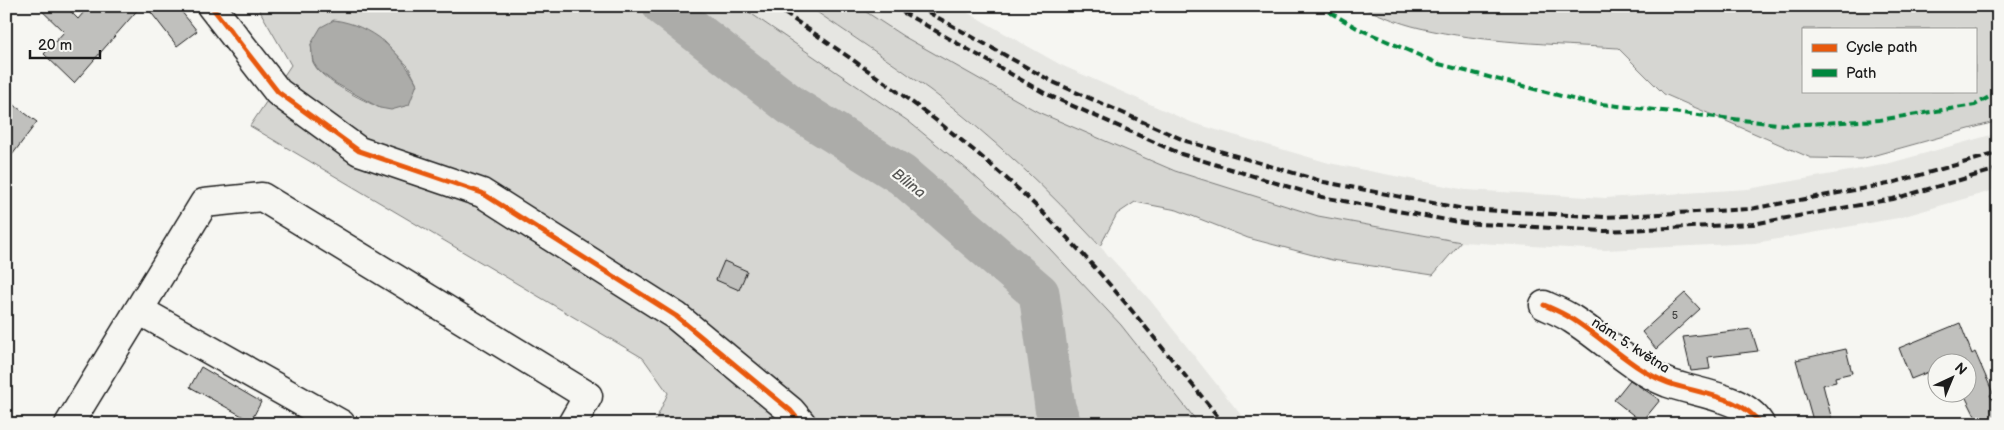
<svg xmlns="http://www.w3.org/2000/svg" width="2004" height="430" font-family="'Balsamiq Sans',sans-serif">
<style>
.built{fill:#e6e6e2}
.green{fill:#d6d6d2;stroke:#797977;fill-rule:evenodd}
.water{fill:#acaca9;stroke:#727271}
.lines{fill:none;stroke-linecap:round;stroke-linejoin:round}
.river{stroke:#acaca9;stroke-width:41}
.building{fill:#c0c0bd;stroke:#1c1c1c}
.minor-casing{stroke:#1c1c1c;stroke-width:31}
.minor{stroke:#f6f6f2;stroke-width:28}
.rail{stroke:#1c1c1c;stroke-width:4;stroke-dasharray:8 4;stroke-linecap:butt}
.quiet{stroke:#00873e;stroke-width:4;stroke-dasharray:8 4;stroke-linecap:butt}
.cycleway-casing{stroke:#f6f6f2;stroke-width:8}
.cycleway{stroke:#e8590c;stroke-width:5}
.labels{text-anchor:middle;stroke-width:4.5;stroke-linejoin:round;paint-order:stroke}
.number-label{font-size:11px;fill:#454544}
.street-label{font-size:14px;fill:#1c1c1c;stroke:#f6f6f2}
.water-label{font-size:15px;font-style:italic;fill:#565654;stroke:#f6f6f2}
</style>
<rect width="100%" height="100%" fill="#f6f6f2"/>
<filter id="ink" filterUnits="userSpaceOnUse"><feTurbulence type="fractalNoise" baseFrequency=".02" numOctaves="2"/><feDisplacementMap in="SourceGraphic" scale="10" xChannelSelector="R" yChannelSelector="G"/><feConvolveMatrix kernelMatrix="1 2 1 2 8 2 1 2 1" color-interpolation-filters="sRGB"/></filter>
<g filter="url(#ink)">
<!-- built -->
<g class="built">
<polygon points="740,6 808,6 931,91 993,141 1049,192 1150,300 1248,424 1199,424 1121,325 1022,219 968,170 908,121"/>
<polygon points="857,6 956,6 1061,65 1193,123 1329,163 1466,190 1605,198 1748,189 1883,165 1998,133 1998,189 1898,218 1755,243 1605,250 1461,242 1318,216 1175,171 1038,112 903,36"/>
</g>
<!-- green -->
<g class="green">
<path d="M257,6h483l168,115 60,49 54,49 99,106 78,99h-545l14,-31 -25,-35 -393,-232 41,-61zM383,40l25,26 9,18 -37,24c-17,-8 -58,-27 -66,-44 -3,-6 -2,-14 -3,-20z"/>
<path d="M808,6h49l46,30 135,76 137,59 143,45 143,26 -28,33 -101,-15 -84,-22 -71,-28 -42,-8 -18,12 -17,32c-52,-56 -108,-110 -170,-156 -40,-29 -81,-56 -122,-84z"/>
<path d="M1358,6h640v115l-137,38 -50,-1 -147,-64 -46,-46c-66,-4 -134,-5 -198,-20 -22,-5 -42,-14 -62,-22zM1803,29h172v62h-172z"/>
</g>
<!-- water -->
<path class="water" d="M334,20c38,5 66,31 83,64l-8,21 -18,5 -11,-2 -45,-25 -16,-12 -6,-9 -2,-18 10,-17z"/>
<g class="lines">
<!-- river -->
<polyline class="river" points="663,6 793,107 902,175 1039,293 1055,407 1061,424"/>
</g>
<!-- building -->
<g class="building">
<polygon points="37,6 65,6 78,19 89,6 141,6 74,83 44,54 64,32"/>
<polygon points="146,6 177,6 197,31 177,46"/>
<polygon points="6,99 37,122 6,163"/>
<polygon points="724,261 747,271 739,290 716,280"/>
<polygon points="1685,293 1700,309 1656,349 1642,332"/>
<polygon points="1960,323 1972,354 1975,352 1993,393 1990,395 1998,409 1998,424 1979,424 1963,392 1966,392 1966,362 1936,362 1936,369 1911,379 1899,348"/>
<polygon points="1751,329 1758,351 1708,357 1710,369 1691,371 1683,337"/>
<polygon points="1846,349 1852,373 1835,377 1836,382 1823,385 1833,424 1814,424 1796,360"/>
<polygon points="201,367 261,402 251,421 190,387"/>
<polygon points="1630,380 1660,400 1642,422 1614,400"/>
</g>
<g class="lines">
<!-- minor casing -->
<g class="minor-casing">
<g id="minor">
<polyline points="211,6 278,92 359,151 482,193 676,316 791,411 802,424"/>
<path d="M1544,305c9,4 19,8 28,14 32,20 60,50 96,64 28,10 76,14 92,41"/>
<polyline points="139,310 341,424"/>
<polyline points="69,424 204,203 262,197 588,396 572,424"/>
</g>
</g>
<!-- minor -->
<use href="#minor" class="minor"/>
<!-- rail -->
<g class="rail">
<path d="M774,6c91,62 183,123 262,200 69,67 127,143 188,218"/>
<polyline points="892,6 1046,94 1181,154 1322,197 1463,223 1605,231 1753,224 1893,199 1998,169"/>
<polyline points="917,6 1053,82 1186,141 1324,182 1464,209 1605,217 1750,209 1888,184 1998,153"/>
</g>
<!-- quiet -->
<polyline class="quiet" points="1319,6 1357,28 1439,64 1584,102 1786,125 1879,120 1975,105 1998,92"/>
<!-- cycleway casing -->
<g class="cycleway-casing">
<g id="cycleway">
<polyline points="211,6 278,92 359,151 482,193 676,316 791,411 802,424"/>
<path d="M1544,305c9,4 19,8 28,14 32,20 60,50 96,64 28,10 76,14 92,41"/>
</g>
</g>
<!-- cycleway -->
<use href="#cycleway" class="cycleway"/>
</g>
</g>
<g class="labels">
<!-- number labels -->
<g class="number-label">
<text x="1675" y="319">5</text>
</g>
<!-- street labels -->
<g class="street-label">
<text transform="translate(1631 345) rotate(33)" y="5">nám. 5. května</text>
</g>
<!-- water labels -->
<g class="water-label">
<text transform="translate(909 183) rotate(38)" y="5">Bílina</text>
</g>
</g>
<!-- margin -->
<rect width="2004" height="430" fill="none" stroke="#f6f6f2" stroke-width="25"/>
<rect x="12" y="12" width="1979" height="405" fill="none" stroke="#1c1c1c" stroke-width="2" filter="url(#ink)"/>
<!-- legend -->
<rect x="1802" y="28" width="175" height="65" fill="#f6f6f2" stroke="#9f9f9c"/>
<rect x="1812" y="44" width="25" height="8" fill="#e8590c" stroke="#9f9f9c"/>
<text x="1846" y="52" font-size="15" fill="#1c1c1c">Cycle path</text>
<rect x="1812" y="69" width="25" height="8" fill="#00873e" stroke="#9f9f9c"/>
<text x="1846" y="78" font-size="15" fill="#1c1c1c">Path</text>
<!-- north arrow -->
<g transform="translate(1952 378) rotate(44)"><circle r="24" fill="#f6f6f2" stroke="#9f9f9c"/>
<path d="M0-4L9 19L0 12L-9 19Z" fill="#1c1c1c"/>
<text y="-8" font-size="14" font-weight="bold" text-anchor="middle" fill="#1c1c1c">N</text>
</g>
<!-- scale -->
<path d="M30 50v8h70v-8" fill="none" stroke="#1c1c1c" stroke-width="2.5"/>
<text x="38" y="50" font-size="15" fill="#1c1c1c" stroke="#f6f6f2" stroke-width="4" paint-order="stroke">20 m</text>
</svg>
